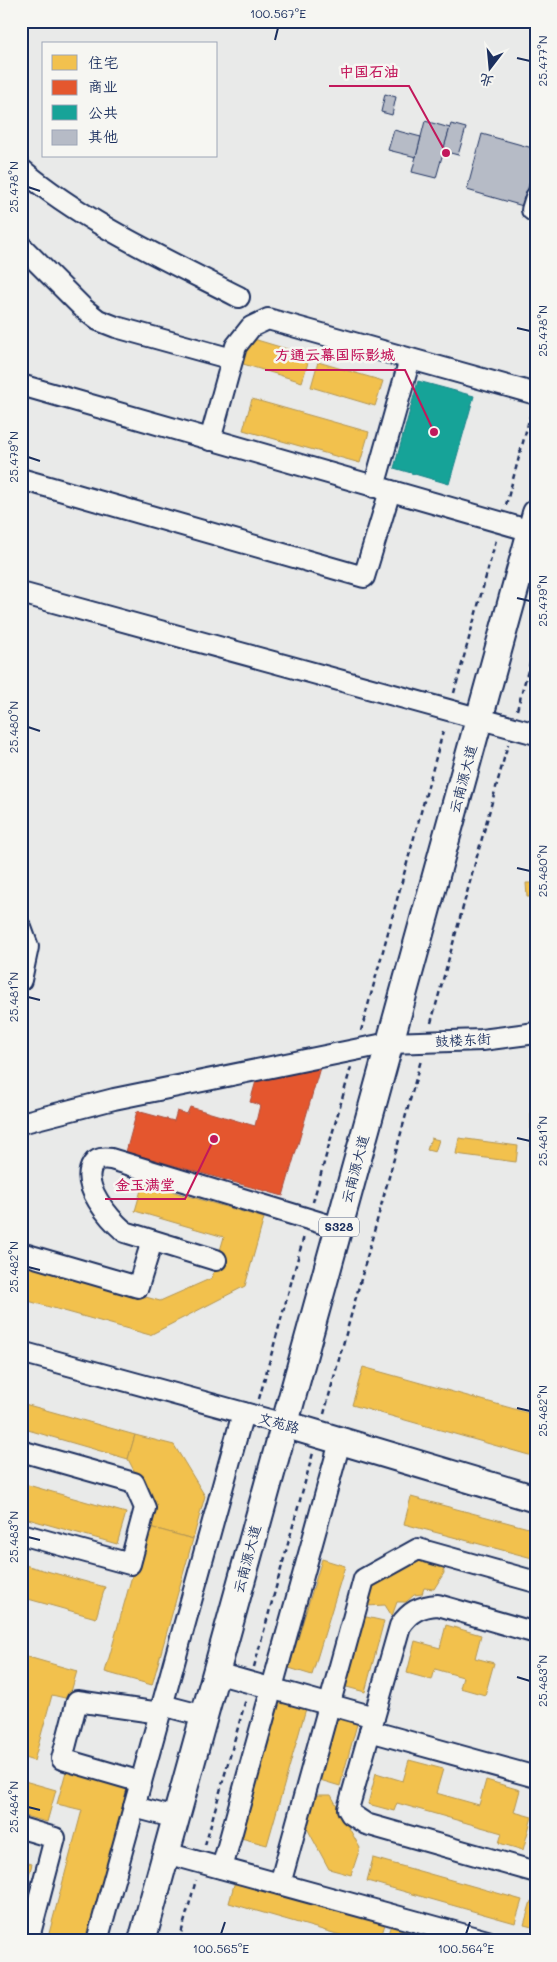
<svg xmlns="http://www.w3.org/2000/svg" width="557" height="1962" font-family="Mali,'LXGW WenKai TC',sans-serif">
<style>
.homes{fill:#f2c14e;stroke:#b29553}
.shops{fill:#e4572e;stroke:#a84b3c}
.public{fill:#17a398;stroke:#188087}
.building{fill:#b6bbc6;stroke:#1b2f5e}
.lines{fill:none;stroke-linecap:round;stroke-linejoin:round}
.minor-casing{stroke:#1b2f5e;stroke-width:24}
.major-casing{stroke:#1b2f5e;stroke-width:30}
.path{stroke:#1b2f5e;stroke-width:2.5;stroke-dasharray:5 4;stroke-linecap:butt}
.minor{stroke:#f6f6f2;stroke-width:20}
.major{stroke:#f6f6f2;stroke-width:26}
.ticks{fill:none;stroke:#1b2f5e;stroke-width:2}
.labels{text-anchor:middle;stroke-width:5;stroke-linejoin:round;paint-order:stroke}
.shield{fill:#f6f6f2;stroke:#5d6b8a;stroke-width:1}
.shield-label{font-size:12px;font-weight:bold;fill:#1b2f5e}
.street-label{font-size:14px;fill:#1b2f5e;stroke:#f6f6f2}
.leader{fill:none;stroke:#c2185b;stroke-width:2}
.callout-dot{fill:#c2185b;stroke:#f6f6f2;stroke-width:2}
.callout-label{font-size:15px;text-anchor:middle;font-weight:bold;fill:#c2185b;stroke:#f6f6f2;stroke-width:5;stroke-linejoin:round;paint-order:stroke}
.neatline{fill:none;stroke:#1b2f5e;stroke-width:2}
.ticks-label{font-size:12px;text-anchor:middle;fill:#1b2f5e}
</style>
<rect width="100%" height="100%" fill="#e9eae9"/>
<filter id="ink" filterUnits="userSpaceOnUse"><feTurbulence type="fractalNoise" baseFrequency=".02" numOctaves="2"/><feDisplacementMap in="SourceGraphic" scale="10" xChannelSelector="R" yChannelSelector="G"/><feConvolveMatrix kernelMatrix="1 2 1 2 8 2 1 2 1" color-interpolation-filters="sRGB"/></filter>
<g filter="url(#ink)">
<!-- homes -->
<g class="homes">
<polygon points="247,337 310,356 302,382 240,363"/>
<polygon points="318,362 383,381 375,406 311,387"/>
<polygon points="252,399 369,432 360,463 243,430"/>
<polygon points="526,883 536,883 536,897 527,897"/>
<rect x="531" y="1105" width="5" height="48"/>
<polygon points="431,1138 439,1140 435,1152 427,1150"/>
<polygon points="459,1138 518,1146 516,1162 456,1154"/>
<polygon points="143,1183 264,1218 245,1286 150,1335 21,1299 21,1262 160,1301 212,1278 224,1237 135,1211"/>
<polygon points="363,1367 536,1415 536,1457 352,1405"/>
<polygon points="21,1403 135,1435 128,1459 21,1428"/>
<polygon points="135,1435 174,1445 205,1496 193,1539 146,1526 152,1506 128,1459"/>
<polygon points="21,1483 126,1513 117,1544 21,1517"/>
<polygon points="411,1497 536,1530 536,1559 404,1524"/>
<polygon points="146,1526 193,1539 152,1685 105,1672"/>
<polygon points="419,1558 443,1562 444,1573 434,1589 424,1588 422,1594 414,1595 406,1602 397,1602 392,1616 385,1605 366,1606 373,1584"/>
<polygon points="322,1559 345,1566 312,1675 289,1668"/>
<polygon points="21,1564 105,1587 96,1618 21,1597"/>
<polygon points="362,1616 384,1621 365,1692 343,1686"/>
<polygon points="446,1625 481,1635 475,1658 494,1663 485,1695 460,1688 463,1677 435,1669 432,1680 407,1673 415,1641 440,1648"/>
<polygon points="21,1655 77,1671 69,1699 52,1695 34,1761 21,1757"/>
<polygon points="281,1698 307,1705 267,1845 241,1838"/>
<polygon points="339,1711 359,1717 340,1786 320,1780"/>
<polygon points="409,1760 443,1769 436,1793 479,1805 486,1780 520,1790 514,1812 532,1817 523,1850 499,1843 502,1833 397,1803 394,1811 368,1804 376,1773 403,1781"/>
<polygon points="67,1768 132,1785 90,1941 47,1941 82,1810 57,1804"/>
<polygon points="21,1780 56,1790 47,1822 21,1815"/>
<polygon points="311,1795 331,1795 360,1848 351,1875 329,1869 302,1819"/>
<polygon points="373,1858 522,1900 515,1923 367,1881"/>
<polygon points="21,1861 32,1864 24,1894 21,1893"/>
<polygon points="235,1881 385,1924 380,1941 361,1941 229,1903"/>
<polygon points="531,1901 536,1902 536,1928 524,1925"/>
<polygon points="391,1924 451,1941 386,1941"/>
</g>
<!-- shops -->
<polygon class="shops" points="321,1064 283,1196 126,1152 137,1111 174,1121 177,1111 187,1114 190,1107 255,1126 260,1105 250,1102 256,1081"/>
<!-- public -->
<polygon class="public" points="418,381 474,396 449,484 394,468"/>
<!-- building -->
<g class="building">
<polygon points="385,94 396,97 392,115 381,112"/>
<polygon points="425,121 450,128 436,178 412,172"/>
<polygon points="451,124 466,128 458,155 443,151"/>
<polygon points="394,130 421,137 416,157 388,150"/>
<polygon points="482,134 536,149 536,159 523,206 467,190"/>
</g>
<g class="lines">
<!-- minor casing -->
<g class="minor-casing">
<g id="minor">
<path d="M21,169c64,54 144,90 218,128"/>
<polyline points="536,197 532,210 536,212"/>
<polyline points="21,246 84,309 98,320 116,327 232,359"/>
<polyline points="21,385 531,531"/>
<polyline points="210,440 236,346 251,327 268,319 536,394"/>
<polyline points="21,479 364,577 390,491"/>
<polyline points="374,487 410,359"/>
<polyline points="21,593 536,734"/>
<polyline points="21,928 28,947 21,980"/>
<polyline points="21,1123 114,1099 389,1043 482,1040 536,1033"/>
<polyline points="21,1253 138,1287 152,1241"/>
<path d="M216,1260l-91,-28c-15,-13 -46,-47 -32,-68 4,-6 11,-6 18,-5l227,69"/>
<polyline points="21,1352 284,1424"/>
<polyline points="21,1451 134,1483 145,1508 130,1564 21,1534"/>
<path d="M536,1633l-98,-28c-18,1 -29,7 -38,21l-52,183 3,5 15,10 170,48"/>
<polyline points="216,1673 374,1717"/>
<polyline points="162,1705 204,1716"/>
<polyline points="370,1731 536,1777"/>
<polyline points="141,1782 62,1759 77,1701 160,1713"/>
<polyline points="134,1807 176,1818"/>
<polyline points="21,1828 55,1838 28,1941"/>
<polyline points="166,1853 487,1941"/>
<polyline points="222,1868 340,1442"/>
<polyline points="280,1884 364,1579 418,1549 536,1582"/>
<polyline points="97,1941 243,1413"/>
</g>
</g>
<!-- major casing -->
<g class="major-casing">
<g id="major">
<polyline points="284,1424 536,1499"/>
<polyline points="142,1941 536,513"/>
</g>
</g>
<!-- path -->
<g class="path">
<polyline points="506,505 532,409"/>
<polyline points="454,693 496,540"/>
<polyline points="517,710 536,642"/>
<polyline points="431,1023 508,744"/>
<polyline points="361,1031 444,728"/>
<polyline points="313,1202 351,1067"/>
<polyline points="259,1399 304,1236"/>
<polyline points="324,1414 421,1060"/>
<polyline points="254,1667 313,1453"/>
<polyline points="205,1845 246,1699"/>
<polyline points="179,1941 196,1880"/>
</g>
<!-- minor -->
<use href="#minor" class="minor"/>
<!-- major -->
<use href="#major" class="major"/>
</g>
</g>
<!-- ticks -->
<path class="ticks" d="M275,40l3,-12M517,58l13,3M28,187l12,4M517,328l13,3M28,457l12,4M517,598l13,3M28,727l12,4M517,868l13,3M28,997l12,3M517,1138l13,3M28,1267l12,3M517,1408l13,3M28,1537l12,3M517,1677l13,4M28,1807l12,3M221,1934l4,-12M466,1934l4,-12"/>
<g class="labels">
<!-- shield labels -->
<rect class="shield" x="319" y="1217.5" width="40" height="19" rx="4"/>
<g class="shield-label">
<text x="339" y="1231">S328</text>
</g>
<!-- street labels -->
<g class="street-label">
<text transform="translate(463 779) rotate(-75)" y="5">云南源大道</text>
<text transform="translate(463 1040) rotate(-3)" y="5">鼓楼东街</text>
<text transform="translate(355 1169) rotate(-75)" y="5">云南源大道</text>
<text transform="translate(279 1423) rotate(16)" y="5">文苑路</text>
<text transform="translate(247 1559) rotate(-75)" y="5">云南源大道</text>
</g>
</g>
<!-- callouts -->
<path class="leader" d="M446 153L409 86H329M434 432L405 370H265M214 1139L185 1199H105"/>
<g class="callout-dot">
<circle cx="446" cy="153" r="5"/>
<circle cx="434" cy="432" r="5"/>
<circle cx="214" cy="1139" r="5"/>
</g>
<g class="callout-label">
<text x="369" y="77">中国石油</text>
<text x="335" y="360">方通云幕国际影城</text>
<text x="145" y="1190">金玉满堂</text>
</g>
<!-- margin -->
<rect width="557" height="1962" fill="none" stroke="#f6f6f2" stroke-width="55"/>
<!-- legend -->
<rect x="42" y="42" width="175" height="115" fill="#f6f6f2" stroke="#9ea6b7"/>
<rect x="52" y="55" width="25" height="15" fill="#f2c14e" stroke="#9ea6b7"/>
<text x="88" y="68" font-size="15" fill="#1b2f5e">住宅</text>
<rect x="52" y="80" width="25" height="15" fill="#e4572e" stroke="#9ea6b7"/>
<text x="88" y="92" font-size="15" fill="#1b2f5e">商业</text>
<rect x="52" y="105" width="25" height="15" fill="#17a398" stroke="#9ea6b7"/>
<text x="88" y="118" font-size="15" fill="#1b2f5e">公共</text>
<rect x="52" y="130" width="25" height="15" fill="#b6bbc6" stroke="#9ea6b7"/>
<text x="88" y="142" font-size="15" fill="#1b2f5e">其他</text>
<!-- north arrow -->
<g transform="translate(490 68) rotate(196)" stroke="#f6f6f2" stroke-width="4" paint-order="stroke">
<path d="M0-4L9 19L0 12L-9 19Z" fill="#1b2f5e"/>
<text y="-8" font-size="14" font-weight="bold" text-anchor="middle" fill="#1b2f5e">北</text>
</g>
<rect x="28" y="28" width="502" height="1906" class="neatline"/>
<g class="ticks-label">
<text x="278" y="18">100.567°E</text>
<text transform="translate(543 61) rotate(-90)" y="4">25.477°N</text>
<text transform="translate(14 187) rotate(-90)" y="4">25.478°N</text>
<text transform="translate(543 331) rotate(-90)" y="4">25.478°N</text>
<text transform="translate(14 457) rotate(-90)" y="4">25.479°N</text>
<text transform="translate(543 601) rotate(-90)" y="4">25.479°N</text>
<text transform="translate(14 727) rotate(-90)" y="4">25.480°N</text>
<text transform="translate(543 871) rotate(-90)" y="4">25.480°N</text>
<text transform="translate(14 997) rotate(-90)" y="4">25.481°N</text>
<text transform="translate(543 1141) rotate(-90)" y="4">25.481°N</text>
<text transform="translate(14 1267) rotate(-90)" y="4">25.482°N</text>
<text transform="translate(543 1411) rotate(-90)" y="4">25.482°N</text>
<text transform="translate(14 1537) rotate(-90)" y="4">25.483°N</text>
<text transform="translate(543 1681) rotate(-90)" y="4">25.483°N</text>
<text transform="translate(14 1807) rotate(-90)" y="4">25.484°N</text>
<text x="221" y="1953">100.565°E</text>
<text x="466" y="1953">100.564°E</text>
</g>
</svg>
